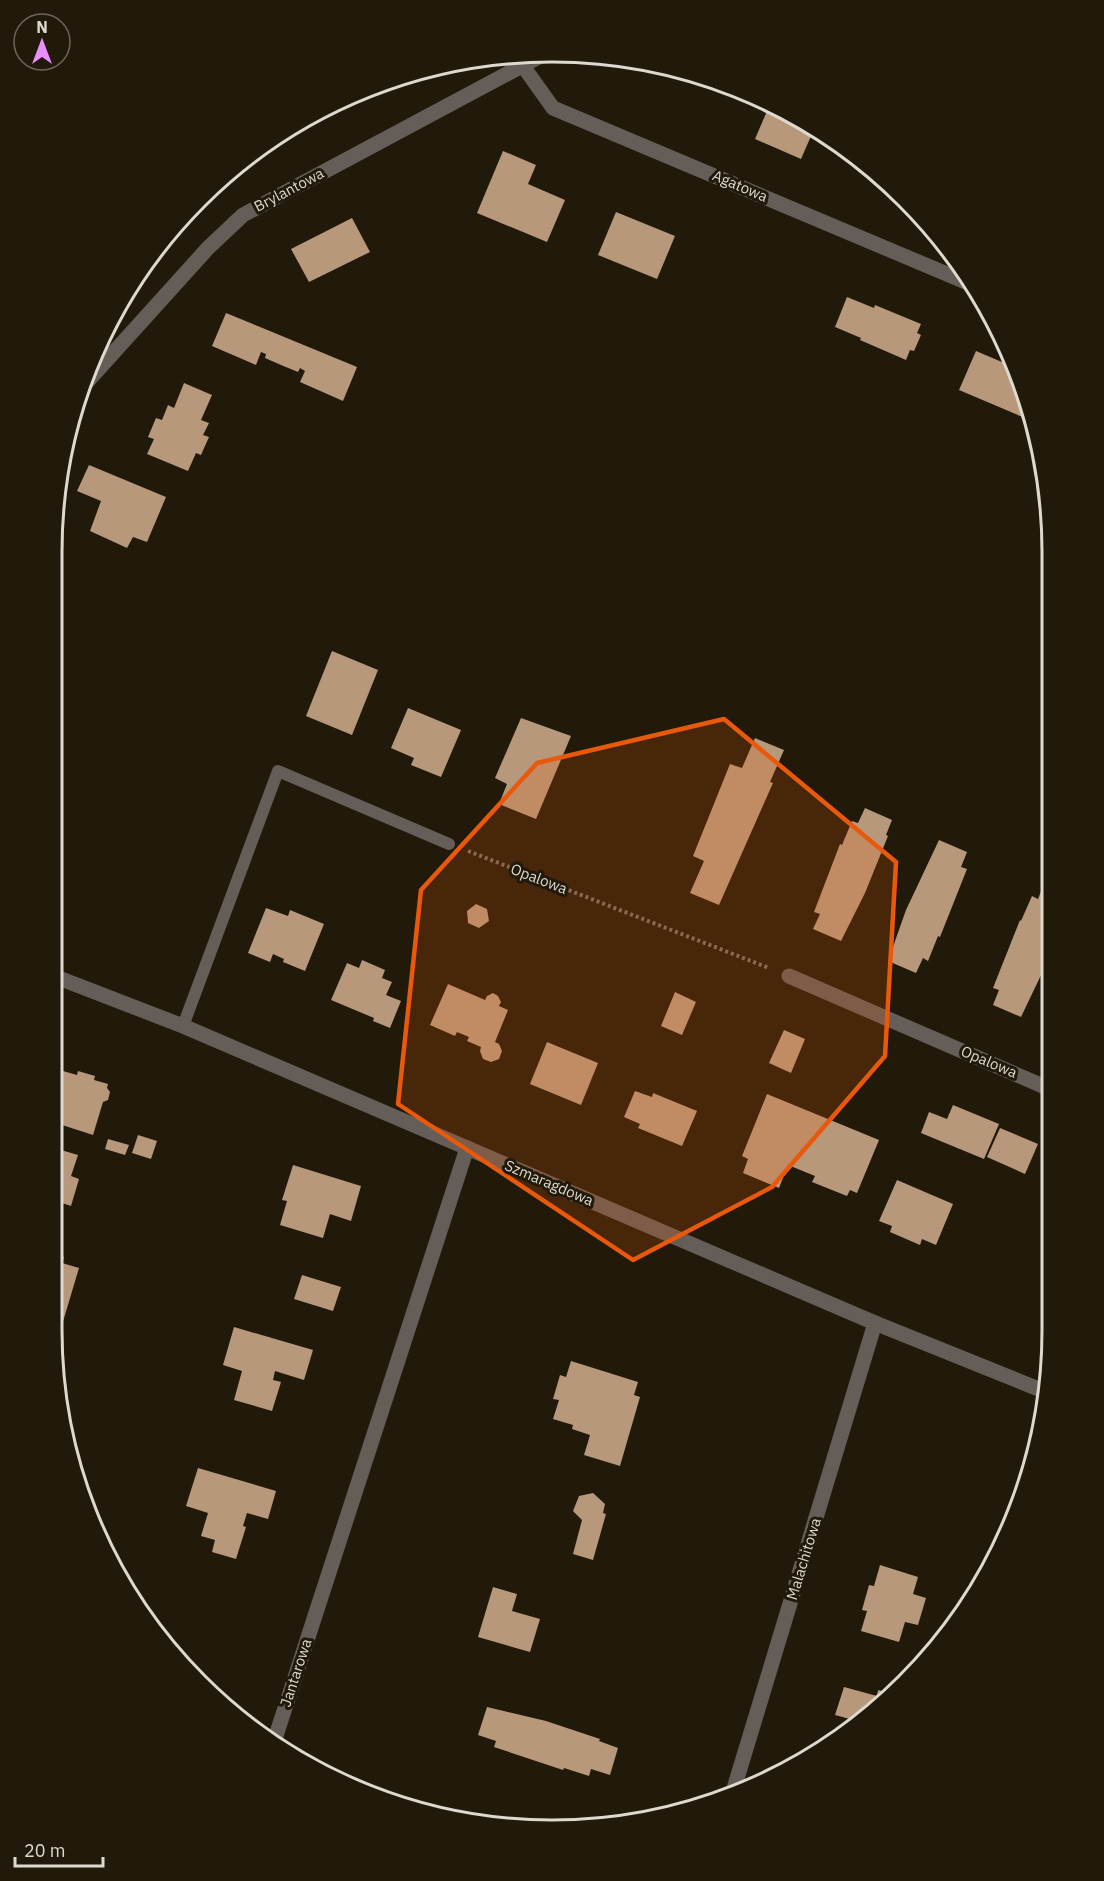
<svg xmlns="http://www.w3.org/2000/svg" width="1104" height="1881" font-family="'IBM Plex Sans',sans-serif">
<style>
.building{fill:#b8987b}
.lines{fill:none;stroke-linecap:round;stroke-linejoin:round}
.path{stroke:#736d60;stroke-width:4;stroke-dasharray:3 3;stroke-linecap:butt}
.service{stroke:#655d58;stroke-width:12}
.minor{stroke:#655d58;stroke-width:15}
.marked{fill:#e8590c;fill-opacity:0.2;stroke:#e8590c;stroke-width:4.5;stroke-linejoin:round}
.labels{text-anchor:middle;stroke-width:6;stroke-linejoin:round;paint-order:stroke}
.street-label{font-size:15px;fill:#ded9cf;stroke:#211a0a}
.rim{fill:none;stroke:#ded9cf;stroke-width:3}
</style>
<rect width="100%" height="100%" fill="#211a0a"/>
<!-- building -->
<g class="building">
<polygon points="770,104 815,127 801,159 755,139"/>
<polygon points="503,151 536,165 528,184 565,200 547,242 477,213"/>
<polygon points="880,176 906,198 911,203 882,192 885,186 877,183"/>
<polygon points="616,212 675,236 657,279 598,255"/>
<polygon points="352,218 370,252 309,282 291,249"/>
<polygon points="847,297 874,308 875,305 921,324 917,333 921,335 914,351 910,350 906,360 860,340 861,338 835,327"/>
<polygon points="226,313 357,367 343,401 300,382 305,371 300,368 298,372 281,365 265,358 266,354 261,352 256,365 212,346"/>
<polygon points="976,351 1016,368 1027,391 1032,421 959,390"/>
<polygon points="184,383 212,395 201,420 209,423 203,435 209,437 201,455 196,453 188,471 147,454 154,439 148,437 156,418 162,420 168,405 174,408"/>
<polygon points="89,465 166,497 147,542 133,537 127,548 90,531 101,501 77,491"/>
<polygon points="332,651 378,670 352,735 306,716"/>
<polygon points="408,708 461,730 441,777 411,765 414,758 391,748"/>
<polygon points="521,718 571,736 536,819 499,804 507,784 495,778"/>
<polygon points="755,738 784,750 770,782 773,783 719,905 690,893 704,861 693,856 730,764 742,768"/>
<polygon points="865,808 892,820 886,835 888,836 865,893 841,941 813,929 820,914 814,912 840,844 842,845 852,821 858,823"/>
<polygon points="939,840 967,852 961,867 967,869 940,937 938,936 928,961 923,958 916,973 888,961 906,910"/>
<polygon points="1044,884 1052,887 1052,952 1021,1017 993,1005 999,990 993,988 1020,920 1021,921 1032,896 1038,899"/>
<polygon points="476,904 487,909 489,921 479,928 468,923 467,911"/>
<polygon points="266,908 288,916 290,910 324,924 305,971 283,962 284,959 273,954 270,962 248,953"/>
<polygon points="362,960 385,970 382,978 392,982 386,995 401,1001 390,1028 373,1021 374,1018 331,1000 347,963 359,968"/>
<polygon points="448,984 485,1000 487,996 493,993 498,996 501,1002 499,1006 508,1010 495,1042 499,1044 502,1051 499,1059 491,1062 483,1059 480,1051 481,1047 467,1041 469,1037 457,1032 455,1036 430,1025"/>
<polygon points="675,992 696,1002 682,1035 661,1026"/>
<polygon points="784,1030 805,1039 791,1073 769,1063"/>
<polygon points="547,1042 598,1063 581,1105 530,1084"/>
<polygon points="63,1071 77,1075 78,1071 95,1076 94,1080 108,1084 107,1088 110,1092 108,1100 103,1102 93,1135 56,1123 60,1110 52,1107"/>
<polygon points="635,1091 652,1097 653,1093 697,1111 682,1146 638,1128 640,1124 624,1117"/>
<polygon points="767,1094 879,1140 857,1193 850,1190 847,1196 812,1182 815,1176 788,1165 779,1188 743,1173 748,1159 742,1156"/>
<polygon points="953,1105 999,1124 984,1159 921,1133 929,1112 947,1119"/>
<polygon points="1000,1128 1038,1144 1025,1174 987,1157"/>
<polygon points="138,1135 157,1141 151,1159 132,1153"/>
<polygon points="108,1139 129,1145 125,1155 105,1149"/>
<polygon points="51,1147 78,1155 71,1176 79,1179 71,1206 59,1202 56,1212 51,1215"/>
<polygon points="293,1165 361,1186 351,1221 330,1214 323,1238 280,1225 287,1201 282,1200"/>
<polygon points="897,1180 953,1204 936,1245 922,1239 920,1245 890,1232 892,1226 879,1221"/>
<polygon points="51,1254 64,1257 62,1263 79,1268 59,1335 52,1332 51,1329"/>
<polygon points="302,1275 341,1287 333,1311 294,1299"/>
<polygon points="234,1327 313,1350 304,1380 275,1371 273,1380 281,1382 272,1411 234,1400 242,1371 223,1365"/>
<polygon points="571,1361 638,1382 634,1395 640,1397 620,1466 584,1455 590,1435 572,1429 573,1425 553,1419 559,1400 553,1399 560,1375 566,1377"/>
<polygon points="198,1468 276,1491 268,1519 247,1513 243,1526 246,1527 236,1559 212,1552 215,1540 201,1536 208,1513 186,1506"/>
<polygon points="593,1493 605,1504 603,1513 606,1514 593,1560 573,1554 582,1520 573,1511 579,1496"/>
<polygon points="880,1565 918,1577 913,1594 926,1598 918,1625 905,1622 899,1642 861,1631 867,1611 862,1610 869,1585 874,1586"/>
<polygon points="493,1587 517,1594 512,1611 540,1619 530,1652 478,1637"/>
<polygon points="844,1687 877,1696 878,1690 893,1694 882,1706 857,1721 835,1715"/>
<polygon points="487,1707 546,1721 600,1739 599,1741 618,1748 610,1775 591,1769 589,1776 564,1768 563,1770 494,1747 496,1741 478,1735"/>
</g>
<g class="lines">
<!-- path -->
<polyline class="path" points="468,851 769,968"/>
<!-- service -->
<polyline class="service" points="183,1026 278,771 449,844"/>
<!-- minor -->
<g class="minor">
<polyline points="500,56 523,66"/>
<polyline points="523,66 553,108 973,285"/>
<polyline points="77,393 208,248 243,215 550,51"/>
<polyline points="51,975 183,1026 875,1323 1046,1392"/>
<polyline points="789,976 1052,1090"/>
<polyline points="273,1745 467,1148"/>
<polyline points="732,1795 875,1323"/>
</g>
</g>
<!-- marked area -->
<path class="marked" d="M724,719l172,143 -11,194 -113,131 -139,73 -235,-156 23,-214 116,-127z"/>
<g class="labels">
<!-- street labels -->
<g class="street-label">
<text transform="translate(740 186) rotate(23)" y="5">Agatowa</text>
<text transform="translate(289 190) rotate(-28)" y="5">Brylantowa</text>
<text transform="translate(539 879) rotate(21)" y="5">Opalowa</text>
<text transform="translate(989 1062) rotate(23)" y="5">Opalowa</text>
<text transform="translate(549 1183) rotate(23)" y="5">Szmaragdowa</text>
<text transform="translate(804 1559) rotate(-73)" y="5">Malachitowa</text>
<text transform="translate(296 1673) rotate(-72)" y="5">Jantarowa</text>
</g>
</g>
<!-- crop -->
<path d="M0 0H1104V1881H0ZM552 62H552A490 490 0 0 1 1042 552V1330A490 490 0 0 1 552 1820H552A490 490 0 0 1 62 1330V552A490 490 0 0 1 552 62Z" fill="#211a0a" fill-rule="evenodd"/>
<path class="rim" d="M552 62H552A490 490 0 0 1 1042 552V1330A490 490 0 0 1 552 1820H552A490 490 0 0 1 62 1330V552A490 490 0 0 1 552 62Z"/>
<!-- north arrow -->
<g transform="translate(42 42)"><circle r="28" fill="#211a0a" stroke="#6d6659" stroke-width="1.5"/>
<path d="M0-4.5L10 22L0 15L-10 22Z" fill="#ea8dfd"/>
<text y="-9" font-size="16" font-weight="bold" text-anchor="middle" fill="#ded9cf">N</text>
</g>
<!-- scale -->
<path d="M15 1857v9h88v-9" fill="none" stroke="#ded9cf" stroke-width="3"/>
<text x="24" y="1857" font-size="18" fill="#ded9cf" stroke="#211a0a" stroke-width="4.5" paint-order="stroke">20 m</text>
</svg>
